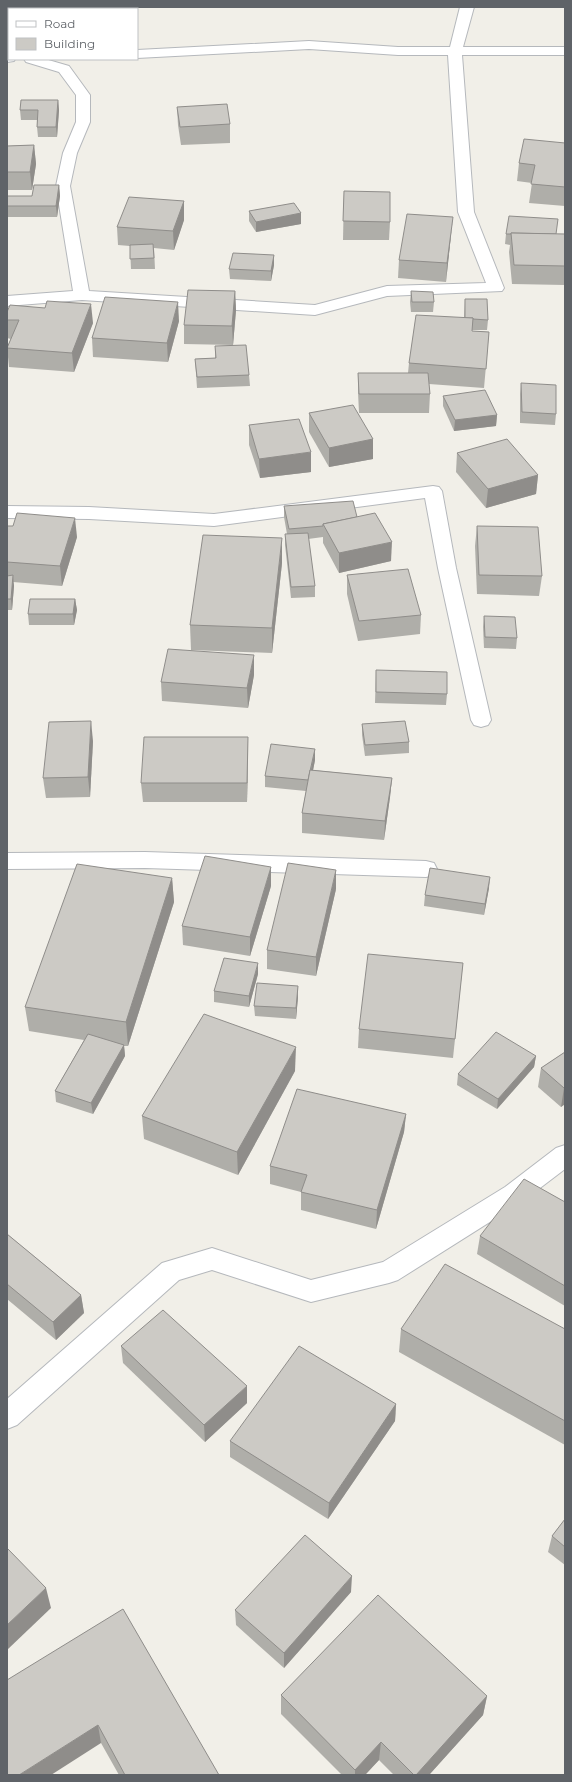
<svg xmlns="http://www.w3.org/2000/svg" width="572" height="1782" font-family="Montserrat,sans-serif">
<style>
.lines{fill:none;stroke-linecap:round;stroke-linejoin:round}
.minor-casing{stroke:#b5b8bc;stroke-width:2}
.minor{fill:#fff;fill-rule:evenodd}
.wall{fill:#afaea9}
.shaded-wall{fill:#8f8d8a}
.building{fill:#cccac5;stroke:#8f8d8a}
</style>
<rect width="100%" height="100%" fill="#f1efe8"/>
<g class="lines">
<!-- minor casing -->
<g class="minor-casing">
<g id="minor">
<polygon points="460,7 474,7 463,47 565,47 565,55 462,55 474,212 504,288 502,291 387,296 315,315 82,300 7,306 7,296 73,291 56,186 63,153 76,122 76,95 59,72 26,62 24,59 45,59 69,66 90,95 90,122 77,153 70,186 89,291 315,305 387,286 486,283 458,212 448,55 398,55 309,49 137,58 137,50 309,41 398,47 450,47"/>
<polygon points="7,54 9,54 9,59 15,59 14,61 7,62"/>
<polygon points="433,486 439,487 442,491 456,568 491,720 488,725 481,727 474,725 471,720 438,568 425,498 214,526 89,519 7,518 7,506 89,507 214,514"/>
<polygon points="145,852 426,861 434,863 437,869 434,875 426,877 145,868 7,869 7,853"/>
<polygon points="565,1145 565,1169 523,1201 398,1280 389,1283 311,1302 212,1270 179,1280 17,1425 7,1429 7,1399 162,1263 212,1248 311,1280 383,1262 505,1187 556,1148"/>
</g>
</g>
<!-- minor -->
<use href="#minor" class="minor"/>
</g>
<!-- wall -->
<g class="wall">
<polygon points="58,100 59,110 57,137 38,137 37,127 37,120 21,120 20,110"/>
<polygon points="177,107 230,124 230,143 181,145 178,125"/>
<polygon points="565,143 565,206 529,203 532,183 517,181 519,163"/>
<polygon points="34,145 36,164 32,190 7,190 7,146"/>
<polygon points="59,185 60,196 57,217 7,217 7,196 32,196"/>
<polygon points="344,191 390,222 389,240 343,240"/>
<polygon points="184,201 184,220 174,250 154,248 155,269 131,269 130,246 118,245 117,227"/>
<polygon points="249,211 301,213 301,224 256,232 249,221"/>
<polygon points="506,234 556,234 565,238 565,285 512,284 509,252 510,245 505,244"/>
<polygon points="451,235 446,282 398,278 399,260"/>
<polygon points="274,255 274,265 271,281 230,279 229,269"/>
<polygon points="235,291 236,310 233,345 184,344 184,325"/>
<polygon points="411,291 434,302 433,312 411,312 410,302"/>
<polygon points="465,299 488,320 487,330 472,330 472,331 489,332 484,388 429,384 430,394 429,413 359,413 358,392 358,373 408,373 409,363 464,318"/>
<polygon points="7,312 93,323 74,372 9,367 7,347 11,339 7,338"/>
<polygon points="179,321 168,362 93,357 92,338"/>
<polygon points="215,346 249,375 250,386 197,388 195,359 215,358"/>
<polygon points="521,383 556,414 555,425 520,423 520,394"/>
<polygon points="443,396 497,415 496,426 454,431 443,406"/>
<polygon points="309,413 373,439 373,459 329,467 309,432"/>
<polygon points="249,425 311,472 260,478 249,445"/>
<polygon points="565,445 565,455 564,454"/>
<polygon points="457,453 538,475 536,494 486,508 456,472"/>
<polygon points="284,506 357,517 391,561 339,573 323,543 323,537 308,539 315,586 315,597 291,598 285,545 285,534 287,534 284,517"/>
<polygon points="7,526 77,537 62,586 13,582 14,586 12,610 7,610"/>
<polygon points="477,526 542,576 539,596 477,594 475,546"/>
<polygon points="282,563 272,653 191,650 190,625"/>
<polygon points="347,575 421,615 420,634 358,641 347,594"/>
<polygon points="75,599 77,610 74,625 29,625 28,614"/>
<polygon points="484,616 517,638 516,649 484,648 483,627"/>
<polygon points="376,670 447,694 446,705 375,703"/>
<polygon points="254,675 248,708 162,701 161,682"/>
<polygon points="362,724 409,742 409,753 365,756 362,735"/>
<polygon points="248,737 248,756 247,802 143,802 141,783"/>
<polygon points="93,741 90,797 46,798 43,778"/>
<polygon points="315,749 315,760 313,770 392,778 390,797 384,840 302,833 302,813 306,791 265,787 265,776"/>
<polygon points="172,878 174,902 128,1046 124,1046 125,1056 93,1114 56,1102 55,1091 84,1040 29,1031 25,1007"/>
<polygon points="271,886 250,956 183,945 182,926"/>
<polygon points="489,888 484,915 424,906 425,895"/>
<polygon points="336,889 316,976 267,969 267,950"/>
<polygon points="463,963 453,1058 358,1048 359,1029"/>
<polygon points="258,974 249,1007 214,1002 214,991"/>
<polygon points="298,986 298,997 296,1019 255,1016 254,1006"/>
<polygon points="565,1052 565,1104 561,1107 538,1087 541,1068"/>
<polygon points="536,1056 534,1067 497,1109 457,1085 458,1074"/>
<polygon points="295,1071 238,1175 144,1139 142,1116"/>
<polygon points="406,1114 404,1132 376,1229 301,1210 301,1192 270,1184 270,1166"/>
<polygon points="565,1202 565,1306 477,1254 480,1236"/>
<polygon points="7,1234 81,1295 84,1313 56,1340 7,1299"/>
<polygon points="401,1329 565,1329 565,1445 399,1352"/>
<polygon points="121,1346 247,1403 205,1442 123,1363"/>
<polygon points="396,1404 395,1421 328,1519 230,1457 230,1441"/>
<polygon points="565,1519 565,1565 548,1552 552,1536"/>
<polygon points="351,1592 284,1668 236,1625 235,1610"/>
<polygon points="7,1680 219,1775 119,1775 101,1743"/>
<polygon points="281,1695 487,1696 483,1715 429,1775 394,1775 379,1760 365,1775 342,1775 281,1714"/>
</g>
<!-- shaded-wall -->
<g class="shaded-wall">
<polygon points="58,100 59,110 57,137 56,127"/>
<polygon points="34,145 36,164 32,190 30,172"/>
<polygon points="59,185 60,196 57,217 56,206"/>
<polygon points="184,201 184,220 174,250 173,231"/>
<polygon points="301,213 301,224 256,232 256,222"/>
<polygon points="453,217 451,235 446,282 447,263"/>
<polygon points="274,255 274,265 271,281 271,271"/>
<polygon points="235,291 236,310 233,345 232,326"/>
<polygon points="178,302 179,321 168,362 167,343"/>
<polygon points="91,304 93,323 74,372 72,353"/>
<polygon points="497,415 496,426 454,431 455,420"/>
<polygon points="373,439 373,459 329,467 329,448"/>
<polygon points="311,452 311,472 260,478 259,459"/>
<polygon points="538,475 536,494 486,508 488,489"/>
<polygon points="75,518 77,537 62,586 60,566"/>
<polygon points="282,538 282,563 272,653 272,628"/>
<polygon points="392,542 391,561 339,573 339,553"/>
<polygon points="13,575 14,586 12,610 11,599"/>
<polygon points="75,599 77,610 74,625 73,614"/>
<polygon points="254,655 254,675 248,708 247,688"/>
<polygon points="91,721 93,741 90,797 88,777"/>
<polygon points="248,737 248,756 247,802 247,783"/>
<polygon points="315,749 315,760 309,791 309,780"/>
<polygon points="392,778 390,797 384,840 385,821"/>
<polygon points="271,867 271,886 250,956 250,937"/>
<polygon points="336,870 336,889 316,976 316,957"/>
<polygon points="490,877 489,888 484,915 485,904"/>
<polygon points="172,878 174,902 128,1046 126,1022"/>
<polygon points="258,963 258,974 249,1007 249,996"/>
<polygon points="298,986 298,997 296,1019 296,1008"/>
<polygon points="124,1045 125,1056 93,1114 91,1103"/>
<polygon points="296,1047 295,1071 238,1175 237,1152"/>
<polygon points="536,1056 534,1067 497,1109 498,1099"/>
<polygon points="565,1087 565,1104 561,1107 564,1088"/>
<polygon points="406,1114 404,1132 376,1229 377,1210"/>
<polygon points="81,1295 84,1313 56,1340 53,1322"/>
<polygon points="247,1386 247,1403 205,1442 204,1425"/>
<polygon points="396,1404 395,1421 328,1519 329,1503"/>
<polygon points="352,1576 351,1592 284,1668 284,1653"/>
<polygon points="46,1588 51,1608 7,1650 7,1625"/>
<polygon points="487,1696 483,1715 429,1775 416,1775"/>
<polygon points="98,1725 101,1743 51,1775 19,1775"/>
<polygon points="381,1742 379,1760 365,1775 355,1775 355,1770"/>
</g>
<!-- building -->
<g class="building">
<polygon points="21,100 58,100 56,127 37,127 38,110 20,110"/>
<polygon points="227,104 230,124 180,127 177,107"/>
<polygon points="524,139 565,143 565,187 531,184 535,165 519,163"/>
<polygon points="34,145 30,172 7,172 7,146"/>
<polygon points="34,185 59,185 56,206 7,206 7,196 32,196"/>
<polygon points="344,191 390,192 390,222 343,221"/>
<polygon points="129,197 184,201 173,231 117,227"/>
<polygon points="294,203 301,213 256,222 249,211"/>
<polygon points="407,214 453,217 447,263 399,260"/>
<polygon points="509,216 558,219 556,234 511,233 511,234 506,234"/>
<polygon points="511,233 565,234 565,266 514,265"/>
<polygon points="153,244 154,258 130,259 130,245"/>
<polygon points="233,253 274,255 271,271 229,269"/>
<polygon points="188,290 235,291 232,326 184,325"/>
<polygon points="411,291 433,292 434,302 412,302"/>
<polygon points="105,297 178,302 167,343 92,338"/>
<polygon points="465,299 487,299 488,320 473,319 473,318 465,318"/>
<polygon points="47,301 91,304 72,353 7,348 19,320 7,320 7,312 10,305 45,308"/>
<polygon points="416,315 473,318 472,331 489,332 486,369 409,363"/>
<polygon points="246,345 249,375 197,377 195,359 216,358 215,346"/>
<polygon points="358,373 428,373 430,394 359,394"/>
<polygon points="521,383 556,385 556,414 522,412"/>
<polygon points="485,390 497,415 455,420 443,396"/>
<polygon points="353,405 373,439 329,448 309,413"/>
<polygon points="299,419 311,452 259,459 249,425"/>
<polygon points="507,439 538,475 488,489 457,453"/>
<polygon points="353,501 357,517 323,524 323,526 289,529 284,506"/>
<polygon points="17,513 75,518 60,566 7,562 7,526 13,526"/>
<polygon points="375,513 392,542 339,553 323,524"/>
<polygon points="477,526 538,527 542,576 479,575"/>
<polygon points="308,533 315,586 291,587 285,534"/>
<polygon points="203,535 282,538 272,628 190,625"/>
<polygon points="408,569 421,615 359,621 347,575"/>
<polygon points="13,575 11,599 7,599 7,576"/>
<polygon points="30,599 75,599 73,614 28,614"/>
<polygon points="484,616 515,617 517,638 485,637"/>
<polygon points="168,649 254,655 247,688 161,682"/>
<polygon points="376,670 447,672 447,694 376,692"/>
<polygon points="91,721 88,777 43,778 49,722"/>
<polygon points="405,721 409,742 365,745 362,724"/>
<polygon points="144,737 248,737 247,783 141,783"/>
<polygon points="271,744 315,749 308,780 265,776"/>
<polygon points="310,770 392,778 385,821 302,813"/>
<polygon points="205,856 271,867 250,937 182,926"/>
<polygon points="288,863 336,870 316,957 267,950"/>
<polygon points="77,864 172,878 126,1022 25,1007"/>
<polygon points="430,868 490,877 485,904 425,895"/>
<polygon points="368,954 463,963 455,1039 359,1029"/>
<polygon points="224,958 258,963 249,996 214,991"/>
<polygon points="257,983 298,986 296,1008 254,1006"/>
<polygon points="204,1014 296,1047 237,1152 142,1116"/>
<polygon points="496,1032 536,1056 498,1099 458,1074"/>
<polygon points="88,1034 124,1045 91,1103 55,1091"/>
<polygon points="565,1052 565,1087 564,1088 541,1068"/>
<polygon points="297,1089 406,1114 377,1210 301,1192 307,1175 270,1166"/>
<polygon points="524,1179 565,1202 565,1286 480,1236"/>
<polygon points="7,1234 81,1295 53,1322 7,1284"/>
<polygon points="445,1264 565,1329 565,1421 401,1329"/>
<polygon points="163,1310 247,1386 204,1425 121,1346"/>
<polygon points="299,1346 396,1404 329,1503 230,1441"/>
<polygon points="565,1519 565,1547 552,1536"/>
<polygon points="305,1535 352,1576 284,1653 235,1610"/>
<polygon points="7,1548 46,1588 7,1625"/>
<polygon points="378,1595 487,1696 416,1775 414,1775 381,1742 355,1770 281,1695"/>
<polygon points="123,1609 219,1775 125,1775 98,1725 19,1775 7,1775 7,1680"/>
</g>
<!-- border -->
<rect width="572" height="1782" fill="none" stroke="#5f6368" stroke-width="16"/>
<!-- legend -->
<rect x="8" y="8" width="130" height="52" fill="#ffffff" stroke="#bfc1c3"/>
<rect x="16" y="21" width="20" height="6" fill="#ffffff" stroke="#bfc1c3"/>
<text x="44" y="28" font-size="12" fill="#5f6368">Road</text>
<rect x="16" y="38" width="20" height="12" fill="#cccac5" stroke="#bfc1c3"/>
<text x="44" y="48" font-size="12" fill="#5f6368">Building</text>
</svg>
